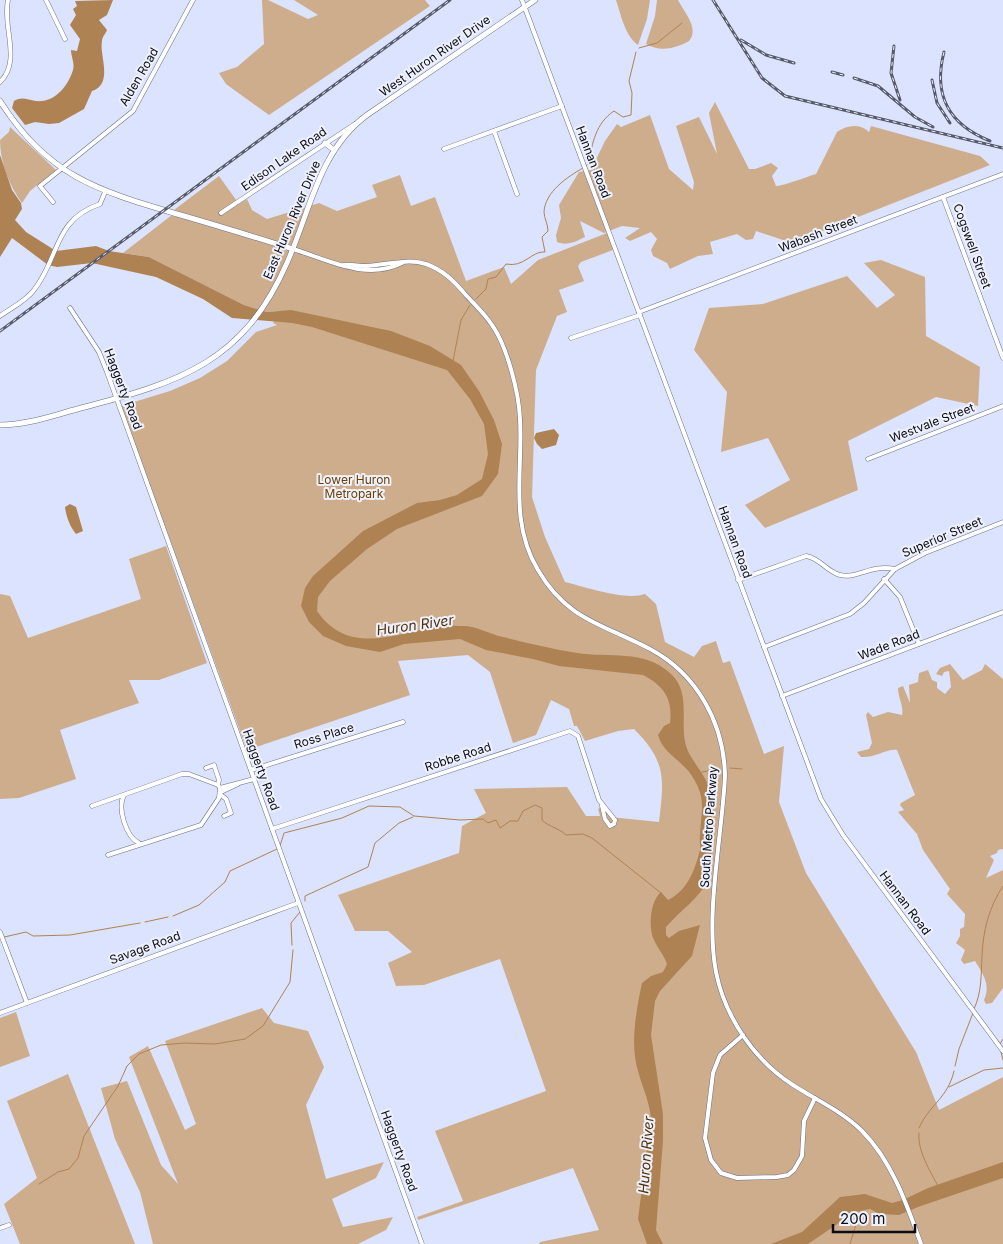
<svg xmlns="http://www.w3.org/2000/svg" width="1003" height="1244" font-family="Inter,sans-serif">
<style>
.green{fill:#cead8d}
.water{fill:#af8253}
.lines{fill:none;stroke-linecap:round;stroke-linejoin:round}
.stream{stroke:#af8253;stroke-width:1}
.minor-casing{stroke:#697087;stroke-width:5}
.major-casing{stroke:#697087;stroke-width:6}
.minor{stroke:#fff;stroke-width:4}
.major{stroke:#fff;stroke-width:5}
.rail-casing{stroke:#565a6a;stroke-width:3}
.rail{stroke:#eef1fc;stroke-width:1;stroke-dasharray:4;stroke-linecap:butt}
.labels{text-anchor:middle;stroke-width:4;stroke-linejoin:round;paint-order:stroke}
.street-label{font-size:12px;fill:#0b0d16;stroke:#eef1fc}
.park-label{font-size:12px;fill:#6b3f00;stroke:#eef1fc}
.water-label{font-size:14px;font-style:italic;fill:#52320c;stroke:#eef1fc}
</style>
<rect width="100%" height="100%" fill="#dce3fe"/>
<!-- green -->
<g class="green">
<polygon points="262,0 268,0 308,19 318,15 294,0 425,0 430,6 269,115 226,84 219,73 237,67 264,44"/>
<path d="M616,0h34l-3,19 -9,26c-13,-9 -17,-30 -22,-45z"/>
<path d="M657,0h21c6,12 22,29 11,41 -14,8 -30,11 -43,3l9,-28z"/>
<path d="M715,102l34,67h6l16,-6 7,5 -6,8 4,10c4,1 33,-10 40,-12l21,-42c10,-7 23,-9 32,0l2,-6 109,30 10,9 -198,78 -36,-12 -3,8 -7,1 -9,-6 -27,8 3,12 -15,2 -28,13 -3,-6 -14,-7 -2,-6 6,-11 -6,-7 -21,9 -5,-3 15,-10 -18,-2 -18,7 -24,-12 5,16c-10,5 -18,9 -28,5l-1,-7 5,-17 -2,-13 20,-33 12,-2 14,-29 12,-17 4,3 29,-12 19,54 24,21 1,-8 -18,-56 23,-9 18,37 -8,-41z"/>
<path d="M10,127l46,43 -26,21 -8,12c-13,-18 -22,-41 -22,-63l9,-8z"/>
<path d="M400,175l11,31 24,-9 31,84 38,-14 7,17 27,-24 69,-27 6,17 -32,12 -3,4 6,15 -25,9 8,22 -10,4 -21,54 -4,127 13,40 20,45c21,5 60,19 80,12l11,10 9,38 29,15 8,-11 14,-5 7,22 7,-2 34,93 20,-8 -5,56 27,71 110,179 23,58 64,-33v167h-464l1,-2 59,-12 -26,-62 -155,52 -1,-3 46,-16 -28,-70 111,-40 -46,-132 -76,26 -28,1 -8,-23 24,-11 -24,-21h-33l-17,-36 121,-42 3,-27 24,-13 -12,-24 93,-2 19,29h14l-2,-7 3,-2 -1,-3 4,-2 6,15 49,5c5,-43 8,-60 -25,-93l-16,2 -33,10 -8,-15h-3l-5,-17 -18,-9 -15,35 -23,8 -23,-71 -22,-17 -70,6 12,34 -163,55 -126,-344 49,-15 30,-13 27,-17 29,-29 21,-7 -4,-2 6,-12 -12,1 -23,-7 -95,-48 -26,-4 54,-42 -3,-1 45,-34 20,28 8,-5 5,11 15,9 52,-16 18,8 40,-14 -5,-12z"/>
<polygon points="881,260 925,277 926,336 980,367 978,406 936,397 848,441 858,490 765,528 745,505 790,480 768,438 721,452 727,392 694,350 709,308 763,304 847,276 877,308 895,295 864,263"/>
<polygon points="166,546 207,663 159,680 129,680 139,703 60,730 76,779 19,798 0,799 0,594 10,596 28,638 141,599 129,559"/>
<path d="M950,664l13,16 19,-10 3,-6 18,15v170l-5,1 -1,3 -7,3 4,4 -8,18 17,-8v118l-11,15 -6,1 -2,-4c7,-15 -1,-26 -9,-39l-11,3 -3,-4 4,-10 -9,-7 4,-7v-7l4,-2 1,-13 -18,-20 3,-5 -27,-39 -6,-16 -19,-22 6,-2 -4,-5 1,-2 14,-8 -18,-45c-10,-2 -21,8 -36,7l-4,-5 12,-3 3,-6 -6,-28 2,-3 5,5 15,-5 14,3c2,-9 -4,-17 -4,-27l5,-2 7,17 -1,-18 9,-3 1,-9 9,-3 4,10 5,2v6l8,6 6,-7 -2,-16 -5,1 -2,4 -6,-2 4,-6z"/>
<polygon points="262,1008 274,1023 308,1031 324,1067 306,1105 326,1179 384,1162 376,1178 332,1199 343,1227 393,1217 386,1230 358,1244 153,1244 140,1192 115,1139 101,1088 127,1081 161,1165 178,1184 129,1057 148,1046 185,1130 196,1124 165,1041"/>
<polygon points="16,1012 30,1056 0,1067 0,1018"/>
<polygon points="68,1074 135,1244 20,1244 4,1204 37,1178 7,1101"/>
</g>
<!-- water -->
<g class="water">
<path d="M113,0l-6,15 -8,5 8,10c-1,3 -5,7 -5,11 -3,14 12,43 -10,50l-8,18 -25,14 -10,1 -14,-2 -10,3 -13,-17 2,-7c9,-5 13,-1 22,0 19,2 32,-15 37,-31 2,-7 -2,-13 -2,-20l6,1 3,-12 -10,-14 6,-10 -3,-6 4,-3 -2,-5z"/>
<path d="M0,155l12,35 9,13 1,6 -7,11 11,12 30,19 40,-5 13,5 40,6 95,48 23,7 24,-2 100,21 39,15 31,19 18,26 15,29 8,24 -4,30 -16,22 -85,33 -30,20 -37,32 -12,16 -1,14c32,46 79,22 124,15 7,-1 15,0 22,0 14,0 26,8 40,11 24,6 49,12 74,16 32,5 67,-4 93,20 25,22 5,57 20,82 7,12 16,22 20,35 3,9 3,84 -1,90 -11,19 -29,31 -43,47v8l3,3 10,-7 21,-6 -8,31 -32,35 -5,10 -4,34 12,79v27l-7,89 7,14h-16l-9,-25 13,-101c-2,-21 -13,-39 -16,-61 -3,-23 2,-51 7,-74l9,-7 12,-4 4,-8c-3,-9 -9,-15 -13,-24 -6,-12 -4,-39 7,-48l7,8c19,-9 27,-30 32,-50 1,-4 -1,-10 0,-15 1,-24 7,-36 -8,-59 -10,-16 -29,-22 -34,-41l6,-9 6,-3c3,-24 -6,-37 -27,-48l-84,-9 -26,-7 -47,-9 -26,-11 -56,5 -24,8 -34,-6 -23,-10 -14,-14 -8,-16 4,-18 8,-12 50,-45 54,-28 23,-3 17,-5 25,-16 6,-25 -4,-30 -14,-25 -23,-29 -135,-43 -20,-4 -60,-5 -29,-19 -47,-22 -64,-14 -35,4 -9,-2 -36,-27 -12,19z"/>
<polygon points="554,429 559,435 556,445 542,449 537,444 534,438 536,433"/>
<path d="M70,504l6,3 7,24 -7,3c-6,-7 -10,-18 -11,-27z"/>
<polygon points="1003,1162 1003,1178 918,1207 899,1215 880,1214 870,1209 855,1212 808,1244 771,1244 802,1232 840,1197 865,1194 892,1203 903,1200 928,1188"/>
</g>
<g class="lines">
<!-- stream -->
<g class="stream">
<polyline points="639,48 657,43 682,23"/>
<path d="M586,166l3,-3c3,-20 7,-40 25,-52l9,6 8,-2 1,-22 -3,-12 7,-29"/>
<path d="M476,299l10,-10 2,-10 8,-2 10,-13c18,4 25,-13 39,-12l-3,-15 6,-6c0,-7 -4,-13 -4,-19 1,-20 23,-35 39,-44"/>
<polyline points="453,361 461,320 470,305"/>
<polyline points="730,768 742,769"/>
<polyline points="702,772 719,769"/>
<path d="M280,846l4,-13 58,-15 27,-12 31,1 14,9 46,4 23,-1 5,4 8,-3 4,8 10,-7h8l5,-10 12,-6 7,3v12c7,7 17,8 24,15l17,-1 9,4 69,55"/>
<polyline points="305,901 305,896 368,867 375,843 399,823 413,817"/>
<polyline points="173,916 199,905 225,882 230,871 277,849"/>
<polyline points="145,922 168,917"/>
<polyline points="0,938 26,932 33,936 70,935 140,923"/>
<polyline points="292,945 291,923 300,912"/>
<path d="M974,1009c8,-17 7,-35 8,-53 1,-25 7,-49 21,-70"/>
<polyline points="1000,1044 1003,1039"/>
<polyline points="1001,1052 1003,1060"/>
<polyline points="955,1066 959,1049 973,1013"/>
<polyline points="949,1087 984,1070 1003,1068"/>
<path d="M919,1128c10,-23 29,-30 35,-57"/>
<path d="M919,1133c-2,17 11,38 19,53"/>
<polyline points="39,1184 58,1172 69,1169 78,1158 84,1136 118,1086 127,1066 139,1054 161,1045 185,1043 215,1044 245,1039 263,1026 290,982 293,950"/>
<polyline points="850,1244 861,1208"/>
</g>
<!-- minor casing -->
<g class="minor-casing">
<g id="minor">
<polyline points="46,0 65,39"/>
<polyline points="522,0 821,799 843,835 1003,1051"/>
<path d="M0,82c22,-21 2,-55 8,-82"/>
<polyline points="494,131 517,194"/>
<polyline points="444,149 562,106"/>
<polyline points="943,197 1003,358"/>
<polyline points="53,202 40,186 133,111 193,0"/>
<polyline points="221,213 355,124"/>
<path d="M293,249c35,11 73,32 109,14"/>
<path d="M344,265c7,-1 15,1 22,1 21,-1 40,-8 60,-2 17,6 28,17 39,30 9,10 20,20 27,31 15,21 27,68 28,94 3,52 -11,103 18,151 29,50 65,54 112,79 47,25 74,74 75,127 -3,61 -20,138 -9,196 9,45 38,88 77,113 23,15 49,26 69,46 30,30 45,74 59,113"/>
<polyline points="70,308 99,352 107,372 422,1244"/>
<polyline points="639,312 1003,174"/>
<path d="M0,316c11,-8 26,-15 34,-26 26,-33 19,-70 66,-86l5,-12"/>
<polyline points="571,338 640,315"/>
<polyline points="868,459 1003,406"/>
<polyline points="884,579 900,597 919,644"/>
<path d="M738,580l68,-24c14,2 21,16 34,19 18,4 31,-11 55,-6"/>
<polyline points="764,647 850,614 864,603 895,569 925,553 1003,522"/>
<polyline points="782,696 1003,612"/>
<polyline points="206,768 214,765 219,780 218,785"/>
<polyline points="251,770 403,722"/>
<polyline points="220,788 254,779"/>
<polyline points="221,792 238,784"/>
<path d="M124,795c-7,13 2,42 15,48"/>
<polyline points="221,795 226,799 231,813 224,816"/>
<polyline points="92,806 182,774 189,774 218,785 220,788"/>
<polyline points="272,829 570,731 578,736 599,800 615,820 614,824 610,826 605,819 602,806"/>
<polyline points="108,855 201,825 219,798 220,788"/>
<polyline points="0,932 27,1003"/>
<polyline points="0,1013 298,903"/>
<polyline points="743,1035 720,1055 713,1073 705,1138 711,1160 721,1173 737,1178 777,1177 788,1175 794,1170 802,1156 804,1121 815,1098"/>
<polyline points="0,1228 9,1225"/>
</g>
</g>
<!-- major casing -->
<g class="major-casing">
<g id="major">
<path d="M0,101c48,75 96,89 177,113 39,11 77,23 116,35"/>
<polyline points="325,143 334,150"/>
<path d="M0,425c29,0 57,-11 85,-18 95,-25 158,-45 201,-142 24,-52 32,-114 81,-150l168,-115"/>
</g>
</g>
<!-- minor -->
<use href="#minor" class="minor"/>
<!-- major -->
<use href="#major" class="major"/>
<!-- rail casing -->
<g class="rail-casing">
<g id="rail">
<polyline points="713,0 762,78 785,96 1003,148"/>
<polyline points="741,40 766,55 794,63"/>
<polyline points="894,46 891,73 900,100"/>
<path d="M944,52c-11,43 4,72 46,89"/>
<polyline points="832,72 843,75"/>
<polyline points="854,78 878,86 915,117 933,127"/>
<polyline points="932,80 937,103 950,123"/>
<polyline points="0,331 450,0"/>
</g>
</g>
<!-- rail -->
<use href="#rail" class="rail"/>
</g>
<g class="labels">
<!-- street labels -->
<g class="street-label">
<text transform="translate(435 56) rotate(-35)" y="4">West Huron River Drive</text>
<text transform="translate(139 77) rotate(-60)" y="4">Alden Road</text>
<text transform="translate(284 159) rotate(-35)" y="4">Edison Lake Road</text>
<text transform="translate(593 162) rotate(69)" y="4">Hannan Road</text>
<text transform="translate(292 220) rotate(-67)" y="4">East Huron River Drive</text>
<text transform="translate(818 234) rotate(-21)" y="4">Wabash Street</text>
<text transform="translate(972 246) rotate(70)" y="4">Cogswell Street</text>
<text transform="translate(123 389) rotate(69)" y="4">Haggerty Road</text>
<text transform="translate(932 423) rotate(-21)" y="4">Westvale Street</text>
<text transform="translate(942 537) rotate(-23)" y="4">Superior Street</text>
<text transform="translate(735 542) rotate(70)" y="4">Hannan Road</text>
<text transform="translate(889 645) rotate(-21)" y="4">Wade Road</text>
<text transform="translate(324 736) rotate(-17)" y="4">Ross Place</text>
<text transform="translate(458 757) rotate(-18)" y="4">Robbe Road</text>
<text transform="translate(261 770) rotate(70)" y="4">Haggerty Road</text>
<text transform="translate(709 827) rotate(-86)" y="4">South Metro Parkway</text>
<text transform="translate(905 903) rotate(53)" y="4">Hannan Road</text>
<text transform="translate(145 948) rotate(-20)" y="4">Savage Road</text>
<text transform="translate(399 1151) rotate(70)" y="4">Haggerty Road</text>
</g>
<!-- park labels -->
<g class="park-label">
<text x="354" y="484">Lower Huron<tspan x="354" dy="14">Metropark</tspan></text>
</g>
<!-- water labels -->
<g class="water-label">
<text transform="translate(415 625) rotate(-8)" y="5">Huron River</text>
<text transform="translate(646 1155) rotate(-86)" y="5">Huron River</text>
</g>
</g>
<!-- scale -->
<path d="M833 1224v8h82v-8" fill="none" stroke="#0b0d16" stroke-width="2.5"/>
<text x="840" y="1224" font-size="15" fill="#0b0d16" stroke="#eef1fc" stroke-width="4" paint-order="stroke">200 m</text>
</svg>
